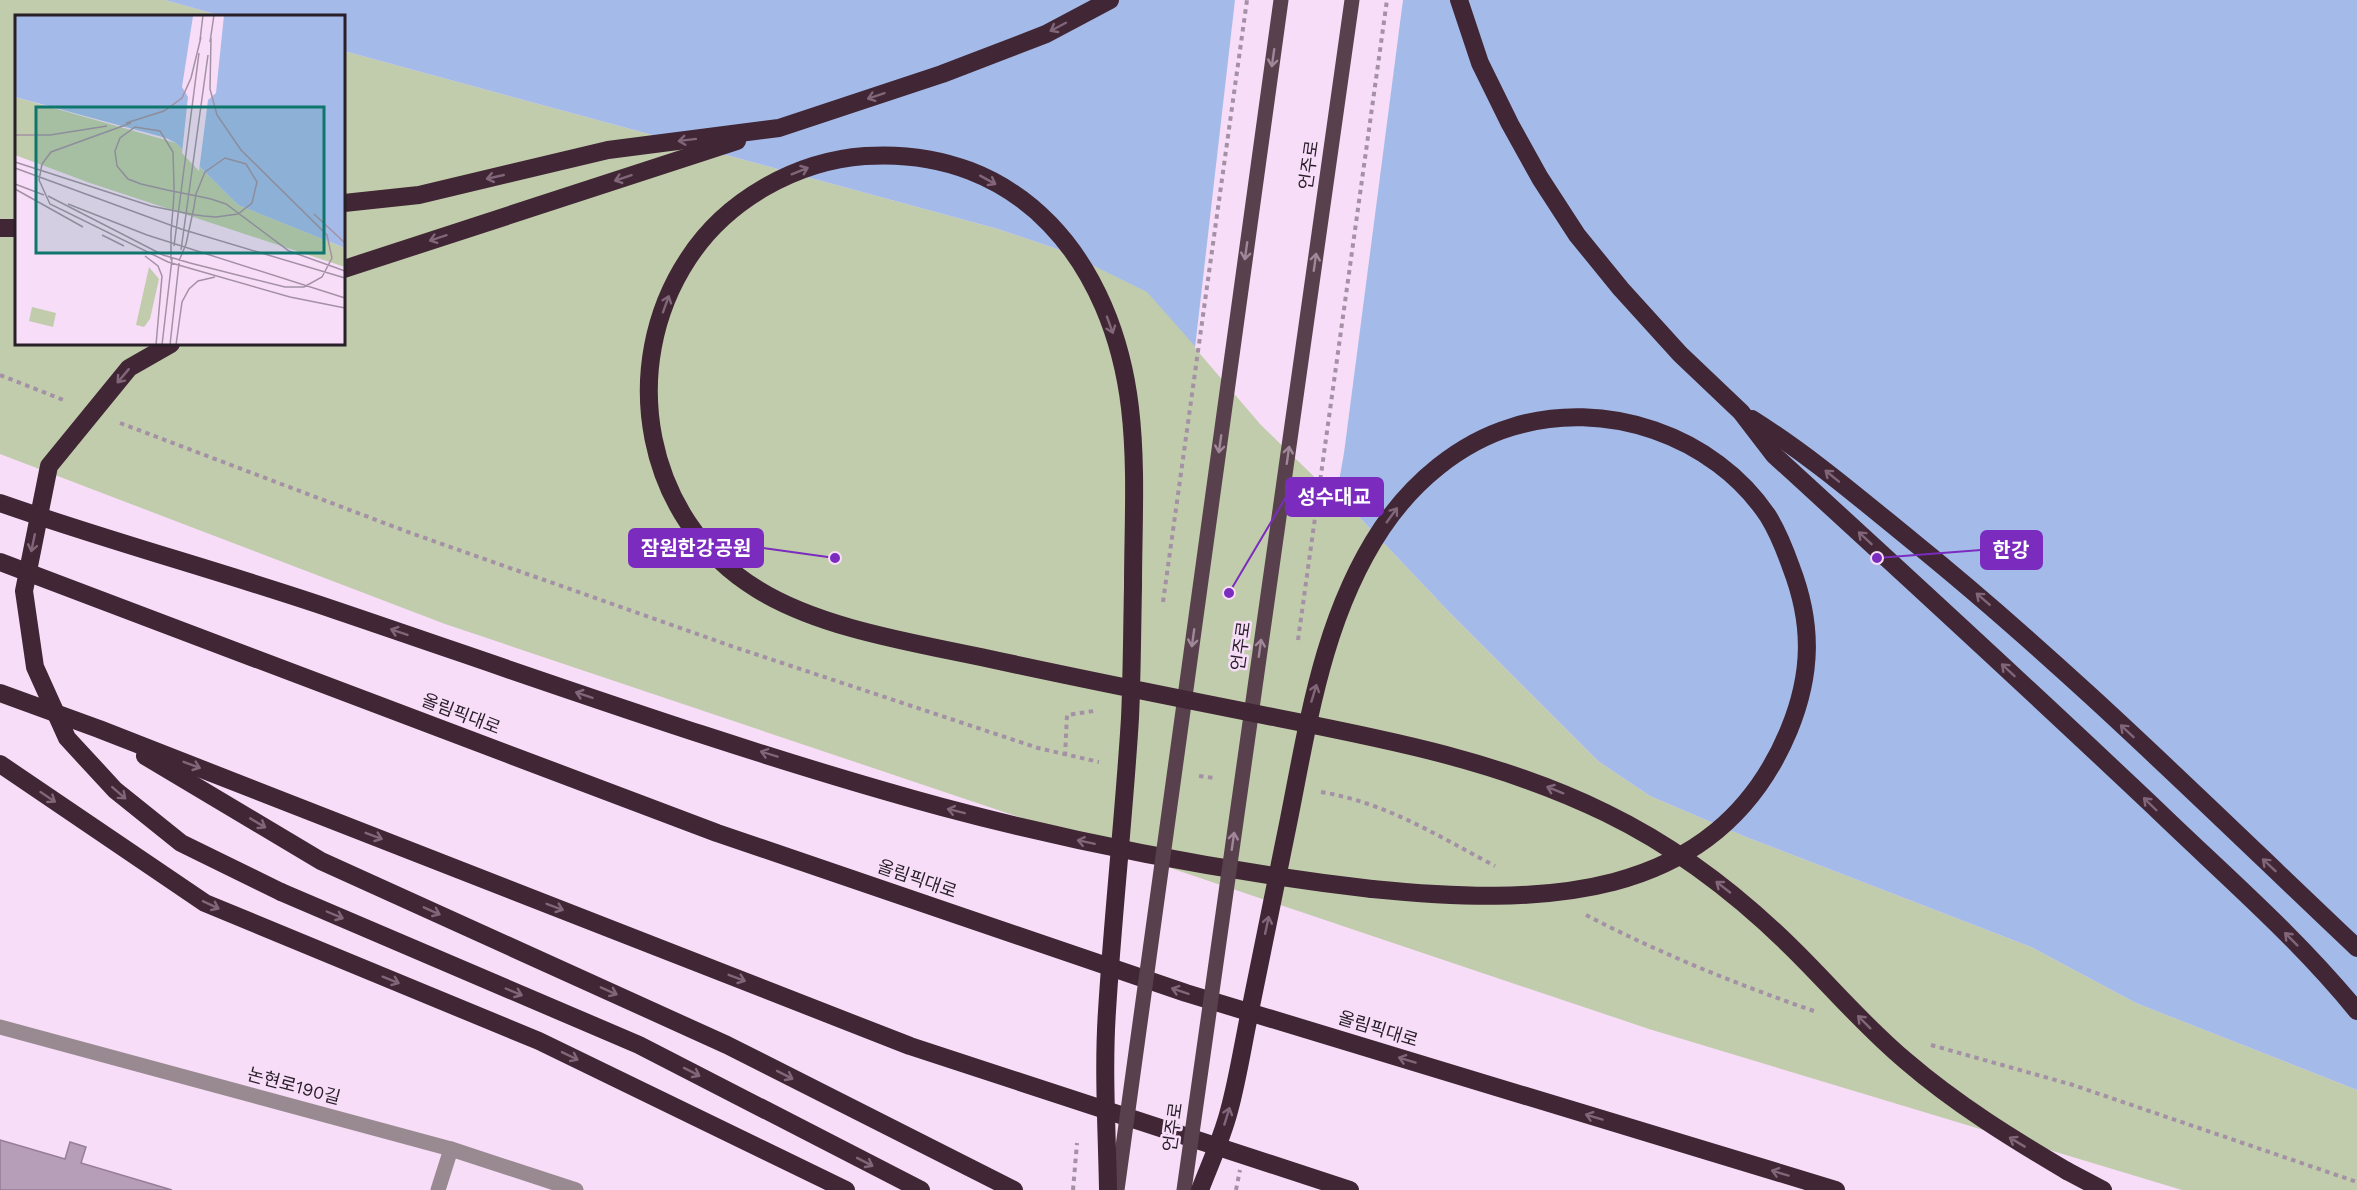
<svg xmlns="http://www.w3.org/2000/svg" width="2357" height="1190" font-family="'Work Sans','Noto Sans KR',sans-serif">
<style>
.green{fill:#c1ccac}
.water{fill:#a4bbe9}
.pier{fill:#f7ddf8}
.building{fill:#b79eb8;stroke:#967e97;stroke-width:1.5}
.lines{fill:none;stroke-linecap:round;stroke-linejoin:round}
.path{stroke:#a491a5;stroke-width:4;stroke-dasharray:4.5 4.5;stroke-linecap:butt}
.minor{stroke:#998a91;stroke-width:15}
.highway{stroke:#412635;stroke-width:18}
.path-bridge{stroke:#a491a5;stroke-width:4;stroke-dasharray:4.5 4.5;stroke-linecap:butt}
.major-bridge{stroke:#58404c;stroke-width:15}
.highway-bridge{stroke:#412635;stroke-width:18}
.oneway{stroke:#816679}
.oneway2{stroke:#a08799}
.labels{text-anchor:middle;stroke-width:5;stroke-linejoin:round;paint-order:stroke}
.street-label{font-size:18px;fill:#281f29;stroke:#f7ddf8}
.inset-road{fill:none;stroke:#a491a5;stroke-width:1.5}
.view{fill:#0f766e;fill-opacity:0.15;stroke:#0f766e;stroke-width:3}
.inset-edge{fill:none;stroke:#281f29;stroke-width:3}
.leader{fill:none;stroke:#7b2cbf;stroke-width:2}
.callout-dot{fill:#7b2cbf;stroke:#f7ddf8;stroke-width:2}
.callout{fill:#7b2cbf;stroke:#7b2cbf;stroke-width:2}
.callout-label{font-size:20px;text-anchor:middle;font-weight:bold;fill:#fff}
</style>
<rect width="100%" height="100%" fill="#f7ddf8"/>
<!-- green -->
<polygon class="green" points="0,0 165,0 222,16 16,16 16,344 344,344 344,51 998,229 1063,251 1148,292 1262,422 1345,502 1451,614 1598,761 1650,796 1746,837 2031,947 2136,1003 2357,1090 2357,1190 2182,1190 1649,1029 445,624 0,454"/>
<!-- water -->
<polygon class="water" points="165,0 2357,0 2357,1090 2136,1003 2031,947 1746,837 1650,796 1598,761 1451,614 1345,502 1262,422 1147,292 1063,251 998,229 344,51 344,16 222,16"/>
<!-- pier -->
<polygon class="pier" points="1235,0 1403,0 1344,453 1336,498 1260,424 1195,348"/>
<!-- building -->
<polygon class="building" points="0,1140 65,1159 70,1142 86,1147 81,1163 172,1190 0,1190"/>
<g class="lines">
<!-- path -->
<g class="path">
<polyline points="0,375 66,401"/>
<polyline points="120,423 408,532 737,648 1038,748 1099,762"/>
<polyline points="1065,756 1067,715 1094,711"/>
<polyline points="1199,776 1215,778"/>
<path d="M1321,792c66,11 115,43 174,74"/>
<path d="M1586,915c73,38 150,69 228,96"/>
<polyline points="1931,1045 2073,1085 2357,1182"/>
</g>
<!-- minor -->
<g class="minor">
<polyline points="0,1027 451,1149 576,1190"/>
<polyline points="438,1190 451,1149"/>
</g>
<!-- highway -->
<g class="highway">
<path d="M1459,0l21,63 30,61 30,54 37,57 44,54 59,65 61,58 33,43c127,116 254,233 379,351 69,67 143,130 204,205"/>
<polyline points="344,203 419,195 608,150 779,128 942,74 1046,34 1110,0"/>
<polyline points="0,228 16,228"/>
<polyline points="344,269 737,141"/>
<path d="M1752,419c57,36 106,78 159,121 157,127 300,270 446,408"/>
<path d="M0,503c111,39 224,69 335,107 201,68 402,141 607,197 142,38 285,65 430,82"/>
<polyline points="0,562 717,833 1186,993 1836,1190"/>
<polyline points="0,693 99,729 910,1046 1350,1190"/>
<polyline points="145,756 321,861 727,1045 1014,1190"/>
<polyline points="0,764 205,903 539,1041 846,1190"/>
<polyline points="281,892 639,1045 921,1190"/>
<polyline points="2067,1171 2103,1190"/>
</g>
<!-- path-bridge -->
<g class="path-bridge">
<polyline points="1163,602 1247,0"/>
<polyline points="1298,640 1387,0"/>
<polyline points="1073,1190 1077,1143"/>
<polyline points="1236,1190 1240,1170"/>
</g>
<!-- major-bridge -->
<g class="major-bridge">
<polyline points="1117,1190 1281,0"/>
<polyline points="1184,1190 1352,0"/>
</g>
<!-- highway-bridge -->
<g class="highway-bridge">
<polyline points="171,344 129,368 49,466 24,591 35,667 67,738 115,790 181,843 281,892"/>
<path d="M1108,1190c-1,-59 -5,-120 -1,-179 6,-98 17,-195 23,-293 2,-44 2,-87 3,-131 0,-59 4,-120 -3,-179 -17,-145 -109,-262 -265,-252 -69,5 -139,44 -177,103 -71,108 -44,261 69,330 64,40 159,54 233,70 96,21 192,40 288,59 112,22 224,44 328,95 68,33 130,80 184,133 39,38 74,80 116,115 50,43 105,77 161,110"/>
<path d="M1200,1190c10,-26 22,-52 29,-79 9,-33 14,-67 21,-100 13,-64 26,-128 39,-192 20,-101 35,-204 93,-291 31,-46 77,-85 130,-101 92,-29 202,8 256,89 10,16 17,34 23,51 22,57 21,107 -2,163 -73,177 -255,175 -417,159"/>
</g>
</g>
<!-- one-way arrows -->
<defs><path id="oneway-shaft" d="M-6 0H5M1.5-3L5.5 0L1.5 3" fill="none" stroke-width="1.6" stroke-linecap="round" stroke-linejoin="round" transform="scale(1.5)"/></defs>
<g class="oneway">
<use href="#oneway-shaft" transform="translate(1058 27) rotate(152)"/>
<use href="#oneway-shaft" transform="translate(876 96) rotate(162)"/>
<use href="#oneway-shaft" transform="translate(687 140) rotate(173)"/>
<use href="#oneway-shaft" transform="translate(800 171) rotate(-22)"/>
<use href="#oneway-shaft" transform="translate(495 177) rotate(167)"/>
<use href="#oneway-shaft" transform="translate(623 178) rotate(162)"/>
<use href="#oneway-shaft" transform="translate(988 180) rotate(29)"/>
<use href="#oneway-shaft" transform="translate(438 238) rotate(162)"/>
<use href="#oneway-shaft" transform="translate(666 304) rotate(-70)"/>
<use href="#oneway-shaft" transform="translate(1110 325) rotate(70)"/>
<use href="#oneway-shaft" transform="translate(123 376) rotate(130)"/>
<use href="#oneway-shaft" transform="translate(1832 476) rotate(-141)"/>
<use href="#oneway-shaft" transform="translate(1392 515) rotate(-54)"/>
<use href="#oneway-shaft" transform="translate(1865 538) rotate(-137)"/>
<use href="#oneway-shaft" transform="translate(33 543) rotate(102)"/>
<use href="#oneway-shaft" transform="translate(1983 599) rotate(-139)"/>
<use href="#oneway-shaft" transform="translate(399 632) rotate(-161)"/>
<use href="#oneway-shaft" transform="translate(2008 670) rotate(-137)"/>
<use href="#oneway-shaft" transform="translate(1314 693) rotate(-73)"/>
<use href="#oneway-shaft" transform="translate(584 695) rotate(-161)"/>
<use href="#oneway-shaft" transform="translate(2127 731) rotate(-137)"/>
<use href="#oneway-shaft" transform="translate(769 754) rotate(-163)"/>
<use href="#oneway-shaft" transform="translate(192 765) rotate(21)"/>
<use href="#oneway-shaft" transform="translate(1555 790) rotate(-158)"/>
<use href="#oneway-shaft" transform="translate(119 793) rotate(41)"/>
<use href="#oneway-shaft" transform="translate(48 797) rotate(34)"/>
<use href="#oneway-shaft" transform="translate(2150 804) rotate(-136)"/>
<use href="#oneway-shaft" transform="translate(956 811) rotate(-166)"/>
<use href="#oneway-shaft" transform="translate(258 823) rotate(31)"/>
<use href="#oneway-shaft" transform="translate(374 836) rotate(21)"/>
<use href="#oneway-shaft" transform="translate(1086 842) rotate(-168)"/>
<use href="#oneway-shaft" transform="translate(2269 865) rotate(-137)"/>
<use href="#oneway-shaft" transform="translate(1723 887) rotate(-142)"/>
<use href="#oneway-shaft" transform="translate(211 905) rotate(25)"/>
<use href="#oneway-shaft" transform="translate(555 907) rotate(21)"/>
<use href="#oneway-shaft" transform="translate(432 911) rotate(24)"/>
<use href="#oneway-shaft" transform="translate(335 915) rotate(23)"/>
<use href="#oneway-shaft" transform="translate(1267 925) rotate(-78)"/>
<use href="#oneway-shaft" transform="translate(2291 939) rotate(-135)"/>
<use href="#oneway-shaft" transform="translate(737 978) rotate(21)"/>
<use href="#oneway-shaft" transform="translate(391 980) rotate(22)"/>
<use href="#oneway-shaft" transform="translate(609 991) rotate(24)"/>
<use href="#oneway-shaft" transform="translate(1180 991) rotate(-162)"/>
<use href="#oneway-shaft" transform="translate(514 992) rotate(23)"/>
<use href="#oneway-shaft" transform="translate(1864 1022) rotate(-135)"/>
<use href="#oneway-shaft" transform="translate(570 1056) rotate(26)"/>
<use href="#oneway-shaft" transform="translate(1407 1060) rotate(-163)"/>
<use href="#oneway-shaft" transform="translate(692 1072) rotate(27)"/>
<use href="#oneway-shaft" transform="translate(785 1075) rotate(27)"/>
<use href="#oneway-shaft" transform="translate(1227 1116) rotate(-73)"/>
<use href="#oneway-shaft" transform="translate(1594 1117) rotate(-163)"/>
<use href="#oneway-shaft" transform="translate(2017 1142) rotate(-149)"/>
<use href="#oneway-shaft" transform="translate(865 1162) rotate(27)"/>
<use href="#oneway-shaft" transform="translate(1780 1173) rotate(-163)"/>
</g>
<g class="oneway2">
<use href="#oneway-shaft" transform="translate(1273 58) rotate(98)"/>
<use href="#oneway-shaft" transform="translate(1246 251) rotate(98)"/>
<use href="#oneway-shaft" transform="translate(1315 262) rotate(-82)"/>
<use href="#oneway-shaft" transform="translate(1220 444) rotate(98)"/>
<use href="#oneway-shaft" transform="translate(1288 455) rotate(-82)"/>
<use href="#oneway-shaft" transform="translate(1193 638) rotate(98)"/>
<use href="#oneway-shaft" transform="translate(1260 648) rotate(-82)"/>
<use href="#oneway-shaft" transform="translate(1233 841) rotate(-82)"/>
</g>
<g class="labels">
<!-- street labels -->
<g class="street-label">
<text transform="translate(1309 165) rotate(-82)" y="6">언주로</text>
<text transform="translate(1241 646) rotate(-82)" y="6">언주로</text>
<text transform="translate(461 714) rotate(21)" y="6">올림픽대로</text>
<text transform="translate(917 879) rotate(19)" y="6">올림픽대로</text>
<text transform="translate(1378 1029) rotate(17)" y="6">올림픽대로</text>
<text transform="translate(294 1086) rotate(15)" y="6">논현로190길</text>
<text transform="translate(1173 1127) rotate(-82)" y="6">언주로</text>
</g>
</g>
<!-- overview -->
<g transform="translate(15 15)">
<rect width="330" height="330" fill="#f7ddf8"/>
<path d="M0,82l161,46 62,62 107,43v19l-255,-84 -75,-28zM134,252l10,12 -9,40 -6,8 -8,-2zM17,292l24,6 -3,14 -24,-6z" fill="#c1ccac"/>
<path d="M330,0v233l-107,-43 -62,-62 -10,-5 -151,-41v-81z" fill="#a4bbe9"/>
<path d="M209,0l-8,78 -8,7 -9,71 -17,-18 6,-56 -6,-10 11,-71z" fill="#f7ddf8"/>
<path class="inset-road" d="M185,25l3,-25M195,27l4,-27M111,108l38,-12 18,-13 9,-20 10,-41M116,108l-80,29 -9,12 -3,16 11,24 118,58 122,35 55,11M0,120h35l57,-9M0,147l136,44 34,7 11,2 8,1 12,1 22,-3 14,-11 5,-21 -11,-18 -21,-6 -20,14 -9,22 -2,13 -8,37 -7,17M0,153l166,61 164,49M0,169l29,11M0,174l68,38M33,181l115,59 27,8 95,24h19l18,-10 10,-19 -5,-23 -86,-85 -24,-35 -7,-26 1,-51M53,189l79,31 198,63M299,199l31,29M87,220l22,11M159,231l25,-193M166,235l27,-195M130,241l13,10 4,10 -6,69M156,245v-28l2,-24 1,-14v-8l-1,-34 -13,-21 -25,-4 -15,11 -5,13 2,15 11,13 13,5 26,6 35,7 9,2 15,5 63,47 56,20M147,330l10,-86M155,330l9,-82M161,330l6,-43 7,-13 9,-8 17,-4"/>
<path class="view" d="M21,92h288v146h-288z"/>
<rect width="330" height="330" class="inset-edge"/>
</g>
<!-- callouts -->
<path class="leader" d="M1229 593L1286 497M835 558L763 548M1877 558L1981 550"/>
<g class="callout-dot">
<circle cx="1229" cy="593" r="6"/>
<circle cx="835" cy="558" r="6"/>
<circle cx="1877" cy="558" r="6"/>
</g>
<g class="callout">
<rect x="1286" y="478" width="97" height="38" rx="6"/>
<rect x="629" y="529" width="134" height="38" rx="6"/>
<rect x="1981" y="531" width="61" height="38" rx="6"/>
</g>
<g class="callout-label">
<text x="1334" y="504">성수대교</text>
<text x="696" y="555">잠원한강공원</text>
<text x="2011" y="557">한강</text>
</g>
</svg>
